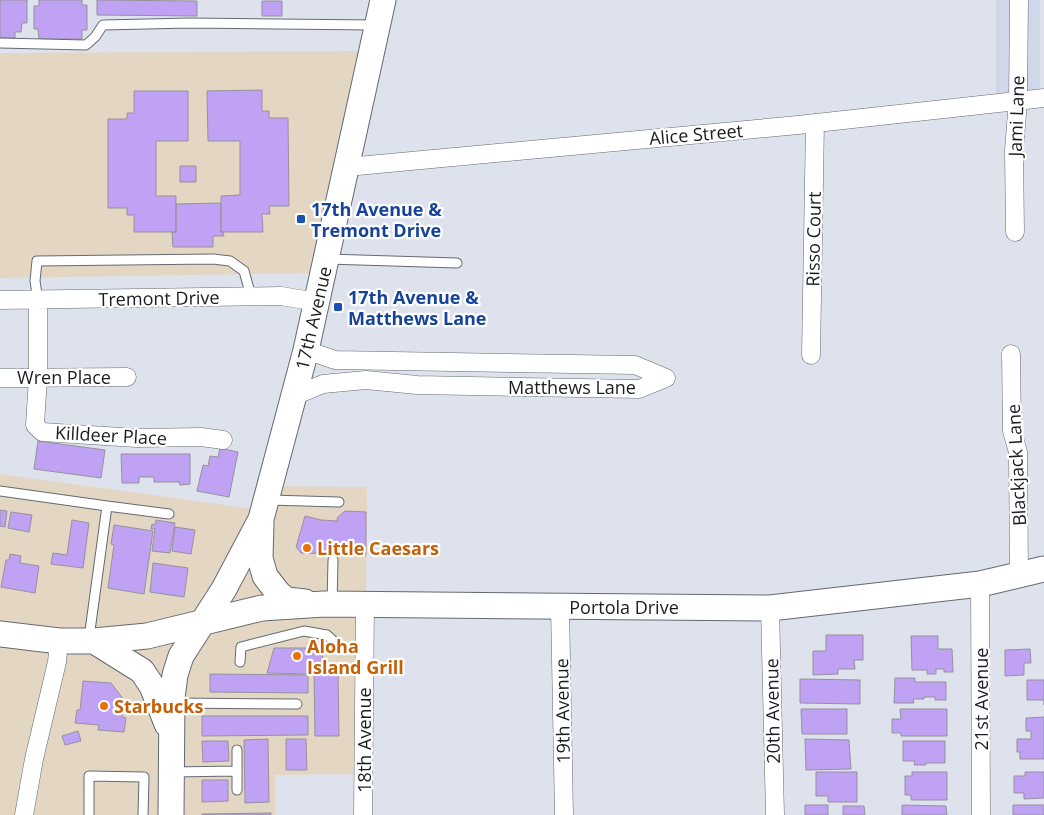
<svg xmlns="http://www.w3.org/2000/svg" width="1044" height="815" font-family="'Open Sans',sans-serif">
<rect width="100%" height="100%" fill="#dde2ed"/>
<!-- commercial -->
<path fill="#e3d7c3" d="M368,51L320,273L0,278V53Z
M0,474L269,511L274,486L367,487L365,774L275,775V815H0Z"/>
<!-- built -->
<path fill="#cfd7e8" d="M996,0H1040V101L996,103Z"/>
<!-- building -->
<path fill="#c0a2f4" stroke="#95919b" d="M0,0H27V23H22L21,32H15V38H0Z
M39,0H82V5H87V30H82V39H39L38,29H34V6H39Z
M97,0L197,1V16L97,15Z
M262,1H282V16H262Z
M262,90V111H269V118H288L289,206H269L270,214H262L263,232H221V196L240,195V141H208L207,91Z
M134,91H188V141H156V196H176V232H134V215H127V208H108V119H127V113H134Z
M180,166H196V182H180Z
M221,203V232H223L224,236H213V247H173L172,232H176V204Z
M38,441L105,450L101,478L34,469Z
M220,448L238,452L229,497L197,491L203,465L208,466L210,456L218,457Z
M121,454H190V484L180,485L179,482H154V477H139V483H122Z
M0,510L7,511L5,527L0,526Z
M345,511L366,512V555L301,553L296,547L305,516L321,520L338,521L337,518Z
M11,512L32,515L29,532L8,528Z
M72,520L89,523L83,568L51,564L53,553L67,555Z
M156,520L175,523L170,553L152,551L155,529H151L152,524L155,525Z
M114,525L153,531L144,594L108,588L114,545L111,544Z
M175,527L195,530L191,554L172,551Z
M10,554L21,556L20,563L39,566L35,593L1,587L6,560H9Z
M153,563L188,568L184,597L150,592Z
M826,635H863V660H854L855,669H838V674L813,675V651H826Z
M911,636H938V649H952L953,672H944V669H936V674H927V670H912Z
M311,643H322L323,664H312L308,674L267,673L274,648H311Z
M1030,649L1031,663H1024V675L1005,676V650Z
M314,673H338L339,736H315Z
M210,674L308,675V693L210,692Z
M895,678H915V682H946V700H935V697H924V699H913L914,703H894Z
M800,679L860,680V704L800,703Z
M1027,680H1044V705V700H1027Z
M83,681L111,683L124,700V703H127L126,712H123L122,717L126,718L124,732L98,730L99,725L75,723L77,710H80Z
M801,709H847V734H802Z
M900,709H947V736H901V733H892V719H901Z
M202,716H308V735L202,736Z
M1044,717V759H1020V752H1017V739H1031V731H1026V718Z
M78,731L81,741L65,745L62,736Z
M268,739L269,802L245,803L244,740Z
M286,739H306L307,770H286Z
M805,739L849,740L851,769L806,770Z
M202,741H228L229,761L203,762Z
M903,741H945V763H926V765H914L915,761H903Z
M816,772H857V802H828V796H816Z
M912,772H947V800H911V795H905V776H912Z
M1025,772H1044V798L1024,799V793H1014V776H1025Z
M202,780H228V801L202,802Z
M805,805H828V815H805Z
M902,805L946,806L947,815H902Z
M1013,805H1044V815H1013Z
M843,806H864L865,815H843Z
M271,813V815H202V814Z"/>
<g fill="none" stroke-linecap="round" stroke-linejoin="round">
<defs>
<path id="lane" d="M0,43L86,45L95,37L103,25L189,23L375,25
M327,259L457,263
M38,301L35,281L37,261L213,259L230,261L244,271L251,296
M0,491L107,506L89,638
M269,500L339,502
M107,506L169,514
M332,604L333,560
M240,662L241,647L304,631L327,635L341,648L364,649
M172,703L297,704
M237,771V790
M172,772L237,771V750
M89,815V776L144,777L143,815"/>
<path id="street" d="M347,167L798,125L1044,98
M1015,232L1014,150L1018,101L1019,0
M0,300L281,296L317,302
M38,301V377L35,425L42,432L137,438L201,437L223,440
M306,350L335,360L635,365L666,378
M1011,354L1012,431L1018,452L1019,575
M811,355L815,123
M0,378L127,377
M294,396L323,384L366,380L417,385L639,389L666,378
M980,584L981,815
M560,607L564,815
M770,608L775,815
M24,815L34,759L57,662L59,641
M363,815L365,604"/>
<path id="secondary" d="M261,524L260,558L265,576L278,593L286,600L305,602
M0,634L59,641H94L147,636L262,608L324,604L770,608L980,584L1044,569
M94,641L142,671L152,686L167,724
M171,815L172,698L175,675L181,656L224,589L261,519L306,350L383,0"/>
</defs>
<!-- lane casing -->
<use href="#lane" stroke="#646972" stroke-width="11"/>
<!-- street casing -->
<use href="#street" stroke="#646972" stroke-width="19"/>
<!-- secondary casing -->
<use href="#secondary" stroke="#646972" stroke-width="27"/>
<!-- lane -->
<use href="#lane" stroke="#fff" stroke-width="9"/>
<!-- street -->
<use href="#street" stroke="#fff" stroke-width="18"/>
<!-- secondary -->
<use href="#secondary" stroke="#fff" stroke-width="25"/>
</g>
<!-- markers -->
<g fill="#1a4fb4" stroke="#fff" stroke-width="2">
<rect x="296" y="214" width="10" height="10" rx="2.5"/>
<rect x="333" y="302" width="10" height="10" rx="2.5"/>
</g>
<g fill="#e8710a" stroke="#fff" stroke-width="2">
<circle cx="307" cy="548" r="5"/>
<circle cx="297" cy="656" r="5"/>
<circle cx="104" cy="706" r="5"/>
</g>
<g text-anchor="middle" dominant-baseline="central" stroke-width="4.5" stroke-linejoin="round" paint-order="stroke">
<!-- street labels -->
<g font-size="18" fill="#1a1c1f" stroke="#fff">
<text transform="translate(1016 116) rotate(-88)">Jami Lane</text>
<text transform="translate(696 134) rotate(-5)">Alice Street</text>
<text transform="translate(813 239) rotate(-89)">Risso Court</text>
<text transform="translate(159 298) rotate(-1)">Tremont Drive</text>
<text transform="translate(313 318) rotate(-77)">17th Avenue</text>
<text x="64" y="377">Wren Place</text>
<text x="572" y="387">Matthews Lane</text>
<text transform="translate(111 435) rotate(3)">Killdeer Place</text>
<text transform="translate(1016 465) rotate(-93)">Blackjack Lane</text>
<text x="624" y="607">Portola Drive</text>
<text transform="translate(981 699) rotate(-90)">21st Avenue</text>
<text transform="translate(562 711) rotate(-91)">19th Avenue</text>
<text transform="translate(772 711) rotate(-91)">20th Avenue</text>
<text transform="translate(364 740) rotate(-90)">18th Avenue</text>
</g>
<!-- transit labels -->
<g font-size="18" font-weight="bold" fill="#164399" stroke="#fff" text-anchor="start">
<text x="311" y="209">17th Avenue &amp;<tspan x="311" dy="21">Tremont Drive</tspan></text>
<text x="348" y="297">17th Avenue &amp;<tspan x="348" dy="21">Matthews Lane</tspan></text>
</g>
<!-- food labels -->
<g font-size="18" font-weight="bold" fill="#c56008" stroke="#fff" text-anchor="start">
<text x="317" y="548">Little Caesars</text>
<text x="307" y="646">Aloha<tspan x="307" dy="21">Island Grill</tspan></text>
<text x="114" y="706">Starbucks</text>
</g>
</g>
</svg>
